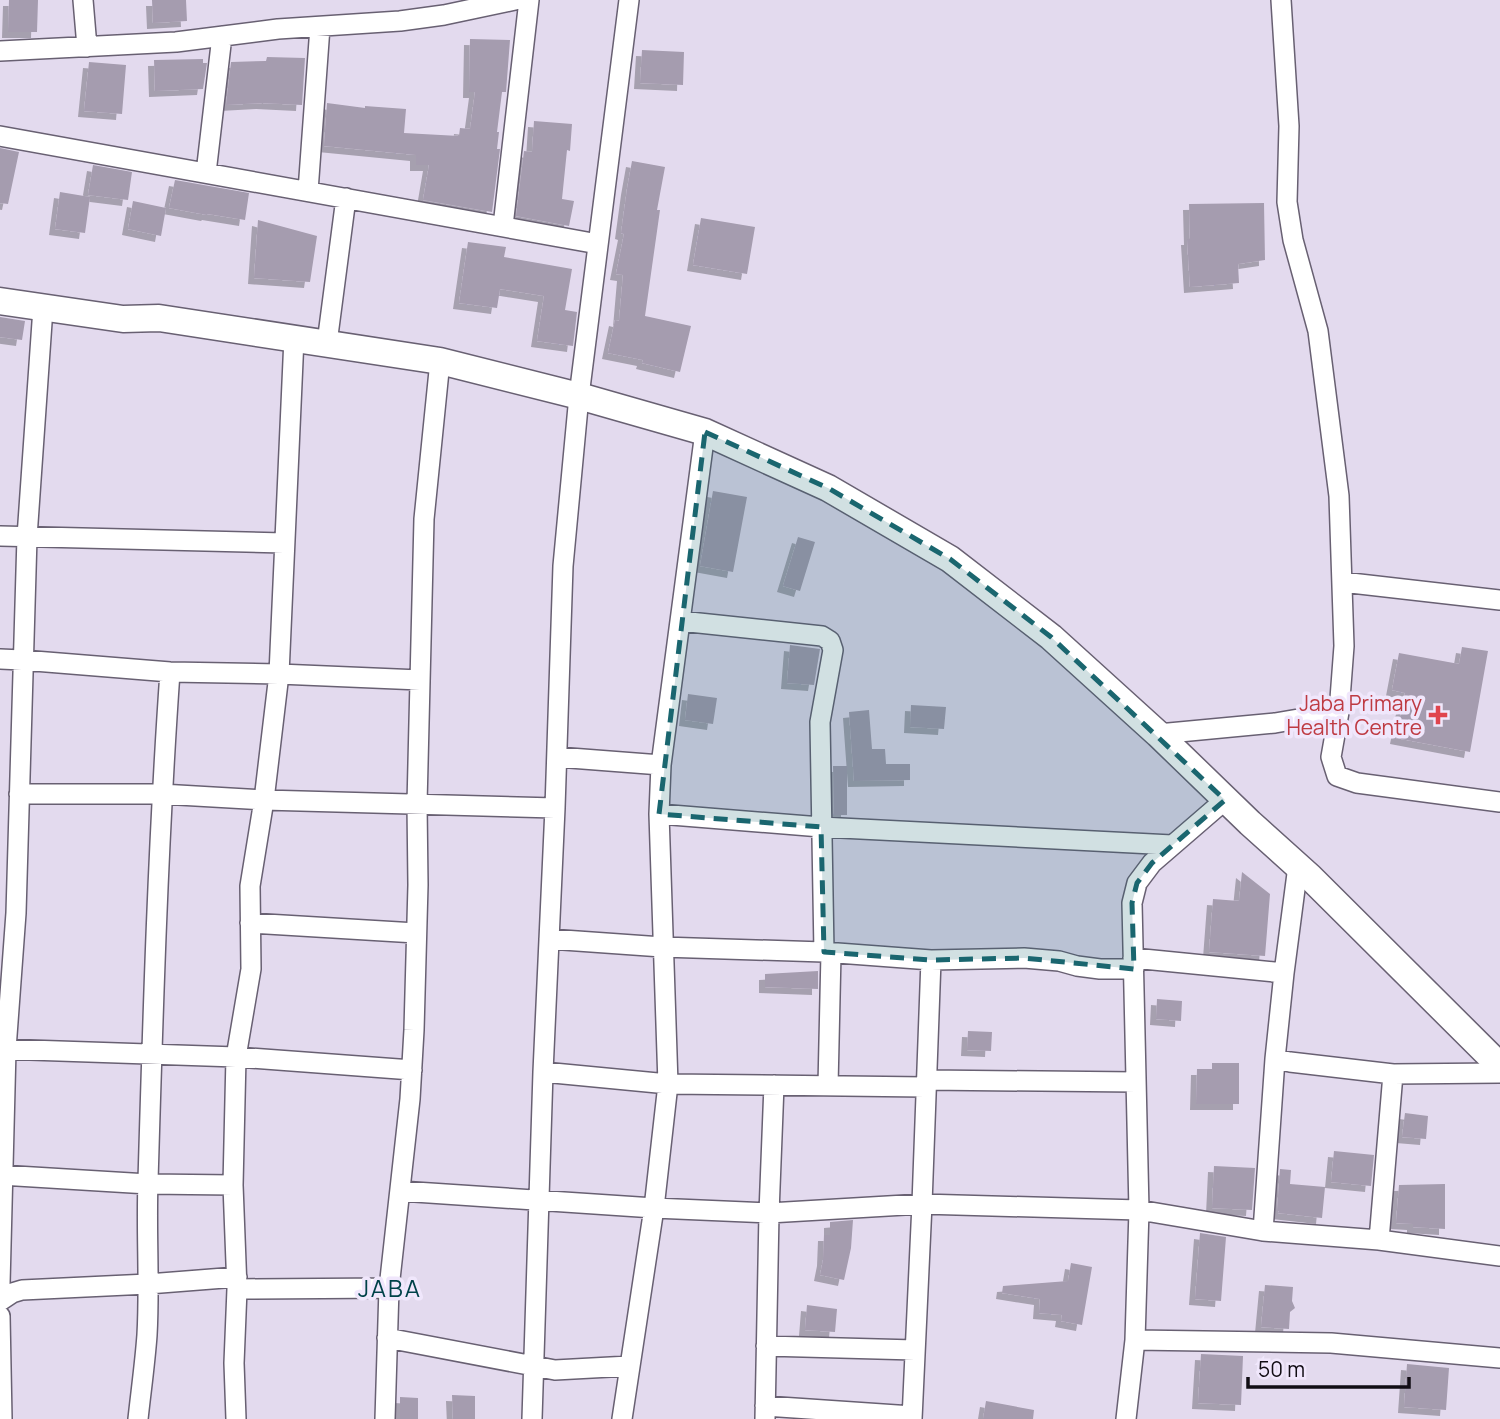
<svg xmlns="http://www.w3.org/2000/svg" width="1500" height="1419" font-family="Manrope,sans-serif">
<defs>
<filter id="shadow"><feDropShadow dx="-6" dy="6" stdDeviation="0" flood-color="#0004"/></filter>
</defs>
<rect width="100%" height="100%" fill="#e3daee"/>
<!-- building -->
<path fill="#a59caf" filter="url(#shadow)" d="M9,0H38L37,32H8Z
M152,0H186L187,21L153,23Z
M470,39L510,40L506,92H502L497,132H499L497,149H500L492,212L423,200L429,165H416V155L324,146L327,103L365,108V106L406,109L404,133L459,136L460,128L470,129L475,92H469Z
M642,50L684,52L683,85L640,83Z
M267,57L305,58L302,105L262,103L226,105L231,62L266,61Z
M203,59V63H207L203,89L155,91L154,60Z
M89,62L126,65L122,114L84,111Z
M534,121L572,124L570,151L567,150L562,199L574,201L569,226L516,216L524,151L532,152Z
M0,148L19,152L8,204L0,203Z
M632,161L665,167L657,210H660L645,316L691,326L680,372L642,363L643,360L608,353L615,320L619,321L623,275L616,274L624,234L621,233L627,189Z
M93,165L132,172L128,200L88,195Z
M175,180L249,193L245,220L208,214L207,215L169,208Z
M60,192L90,197L85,233L55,229Z
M133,201L166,208L161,236L128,229Z
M1264,203L1265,260L1238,264L1239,283L1190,287L1187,239H1190L1189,204Z
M701,218L755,227L747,274L693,265Z
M258,220L317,236L310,282L254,278Z
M468,242L506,247L504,257L572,269L565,310L577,312L573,346L537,341L544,296L500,289L497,308L459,303Z
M0,317L25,321L22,340L0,337Z
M713,491L747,497L733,572L700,566Z
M798,537L815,542L800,591L783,586Z
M790,645L820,649L814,685L787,683Z
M1462,647L1488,651L1470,752L1396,738L1405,693L1392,690L1399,653L1459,664Z
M688,694L717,698L713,724L685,720Z
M911,705L946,707L944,729L910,727Z
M869,710L872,749H885L886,764H910V780L854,781L849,712Z
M833,766H847V815H834Z
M1242,872L1270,894L1265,956L1209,952L1213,899L1239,901Z
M818,971V989L765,987V974Z
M1157,999L1182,1001L1181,1021L1156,1019Z
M968,1031L992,1032L991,1051L967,1050Z
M1212,1063H1239V1104H1196L1197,1069H1212Z
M1405,1113L1428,1116L1426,1139L1402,1137Z
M1334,1151L1374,1155L1371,1186L1331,1182Z
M1214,1166L1255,1168L1252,1210L1212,1208Z
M1280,1169L1291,1170L1290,1184L1325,1187L1322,1218L1278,1213L1279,1211H1277Z
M1445,1184V1229L1413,1227V1224L1396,1223L1399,1185Z
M853,1220L851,1248L844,1280L820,1275L823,1260L824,1235H830V1222Z
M1200,1233L1226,1237L1221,1301L1195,1299Z
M1071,1263L1092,1267L1082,1325L1061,1321L1062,1315L1039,1313L1040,1299L1002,1293L1003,1286L1068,1281Z
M1265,1285L1293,1287L1292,1301L1295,1308L1290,1312L1289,1329L1261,1327Z
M807,1305L837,1309L835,1332L805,1330Z
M1201,1354L1243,1356L1241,1405L1198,1403Z
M1407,1364L1449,1368L1446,1410L1404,1407Z
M452,1395L475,1396V1419H453Z
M400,1397L418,1398V1419H400Z
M986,1401L1034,1410L1033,1419H983Z"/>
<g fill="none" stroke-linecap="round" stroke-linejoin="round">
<defs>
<path id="minor" d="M83,0L87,47
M1281,0L1289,126L1287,202L1293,240L1318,331L1339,496L1344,646L1339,712L1331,757L1337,776L1357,783L1500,802
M0,51L176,42L278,29L400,21L444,15L515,0
M0,136L598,244
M206,173L222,36
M308,191L320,27
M503,226L529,0
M327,343L346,198
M0,536L284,543
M1342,582L1500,600
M680,621L822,636L830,641L833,650L820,722L824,952
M0,659L22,660L170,672L279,674L420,680
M1158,734L1275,723L1339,712
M557,757L661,765
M19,794H161L264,800L555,808
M659,814L821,827L1172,845
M250,923L416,933
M549,939L662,947L824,952L931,960L1024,958L1059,961L1077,966L1100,969H1134
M1133,958L1284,973
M0,1049L236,1057L412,1070
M1275,1059L1284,973L1298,866
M543,1072L668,1084L925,1087
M926,1080L1136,1082
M828,1086L831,953
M0,1175L148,1184L233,1185
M400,1191L654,1208L769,1213L922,1204L1139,1210L1263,1231L1379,1240L1500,1256
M1263,1231L1275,1059L1290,1062L1393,1074L1500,1073
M1379,1240L1393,1074
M0,1284L6,1049L16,913L27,537L43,308
M237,1289L389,1288
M0,1301L12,1293L22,1290L148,1284L237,1277
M0,1316L2,1419
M387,1338L555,1370L629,1366
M1135,1340L1331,1343L1500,1358
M766,1346L915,1350
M765,1406L912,1416
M138,1419C141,1391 145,1363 147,1335C150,1283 146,1232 148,1181C153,1011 158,842 170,672
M236,1419L234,1363L237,1289L233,1185L236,1057L251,969L250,886L264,800L279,674L294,338
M385,1419L389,1288L410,1099L414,1030L418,885L417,804L424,519L440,361
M532,1419L543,1072L555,808L563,566L579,396L629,0
M622,1419L654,1208L668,1084L659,814L661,765L705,432
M765,1419L769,1213L774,1085
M912,1419L922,1204L931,960
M1126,1419L1135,1340L1139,1210L1132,903L1137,883L1152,863L1225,800"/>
<path id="secondary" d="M0,301L123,319L159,318L440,361L579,396L705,432L828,488L950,559L1051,637L1158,734L1250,823L1310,877L1500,1066"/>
</defs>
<!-- minor casing -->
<use href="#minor" stroke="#686072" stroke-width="22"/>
<!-- secondary casing -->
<use href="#secondary" stroke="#686072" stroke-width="29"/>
<!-- minor -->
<use href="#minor" stroke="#fff" stroke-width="19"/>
<!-- secondary -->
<use href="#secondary" stroke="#fff" stroke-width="26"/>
</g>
<!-- marked area -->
<path fill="#1a666f" fill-opacity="0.2" stroke="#1a666f" stroke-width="5" stroke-dasharray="14 9" stroke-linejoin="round" d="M705,432L828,488L950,559L1051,637L1225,800L1152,863L1137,883L1132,903L1134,969L1024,958L931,960L824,952L821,827L659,814Z"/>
<!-- markers -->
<path fill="#e0444e" stroke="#f0e7fc" stroke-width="2.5" d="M1434.5 704.5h7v7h7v7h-7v7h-7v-7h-7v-7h7z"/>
<g text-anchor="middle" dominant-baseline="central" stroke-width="7" stroke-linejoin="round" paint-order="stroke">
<!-- health labels -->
<g font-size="21" fill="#be3a42" stroke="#f0e7fc" text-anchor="end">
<text x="1422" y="703">Jaba Primary<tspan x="1422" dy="24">Health Centre</tspan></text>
</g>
<!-- quarter labels -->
<g font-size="24" letter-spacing="2" fill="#004249" stroke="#f0e7fc">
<text x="390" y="1287">JABA</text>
</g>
</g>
<!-- scale -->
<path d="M1248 1377v10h161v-10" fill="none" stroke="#110d14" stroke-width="3.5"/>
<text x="1258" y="1377" font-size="21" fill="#110d14" stroke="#f0e7fc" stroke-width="5" paint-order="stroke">50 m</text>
</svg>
